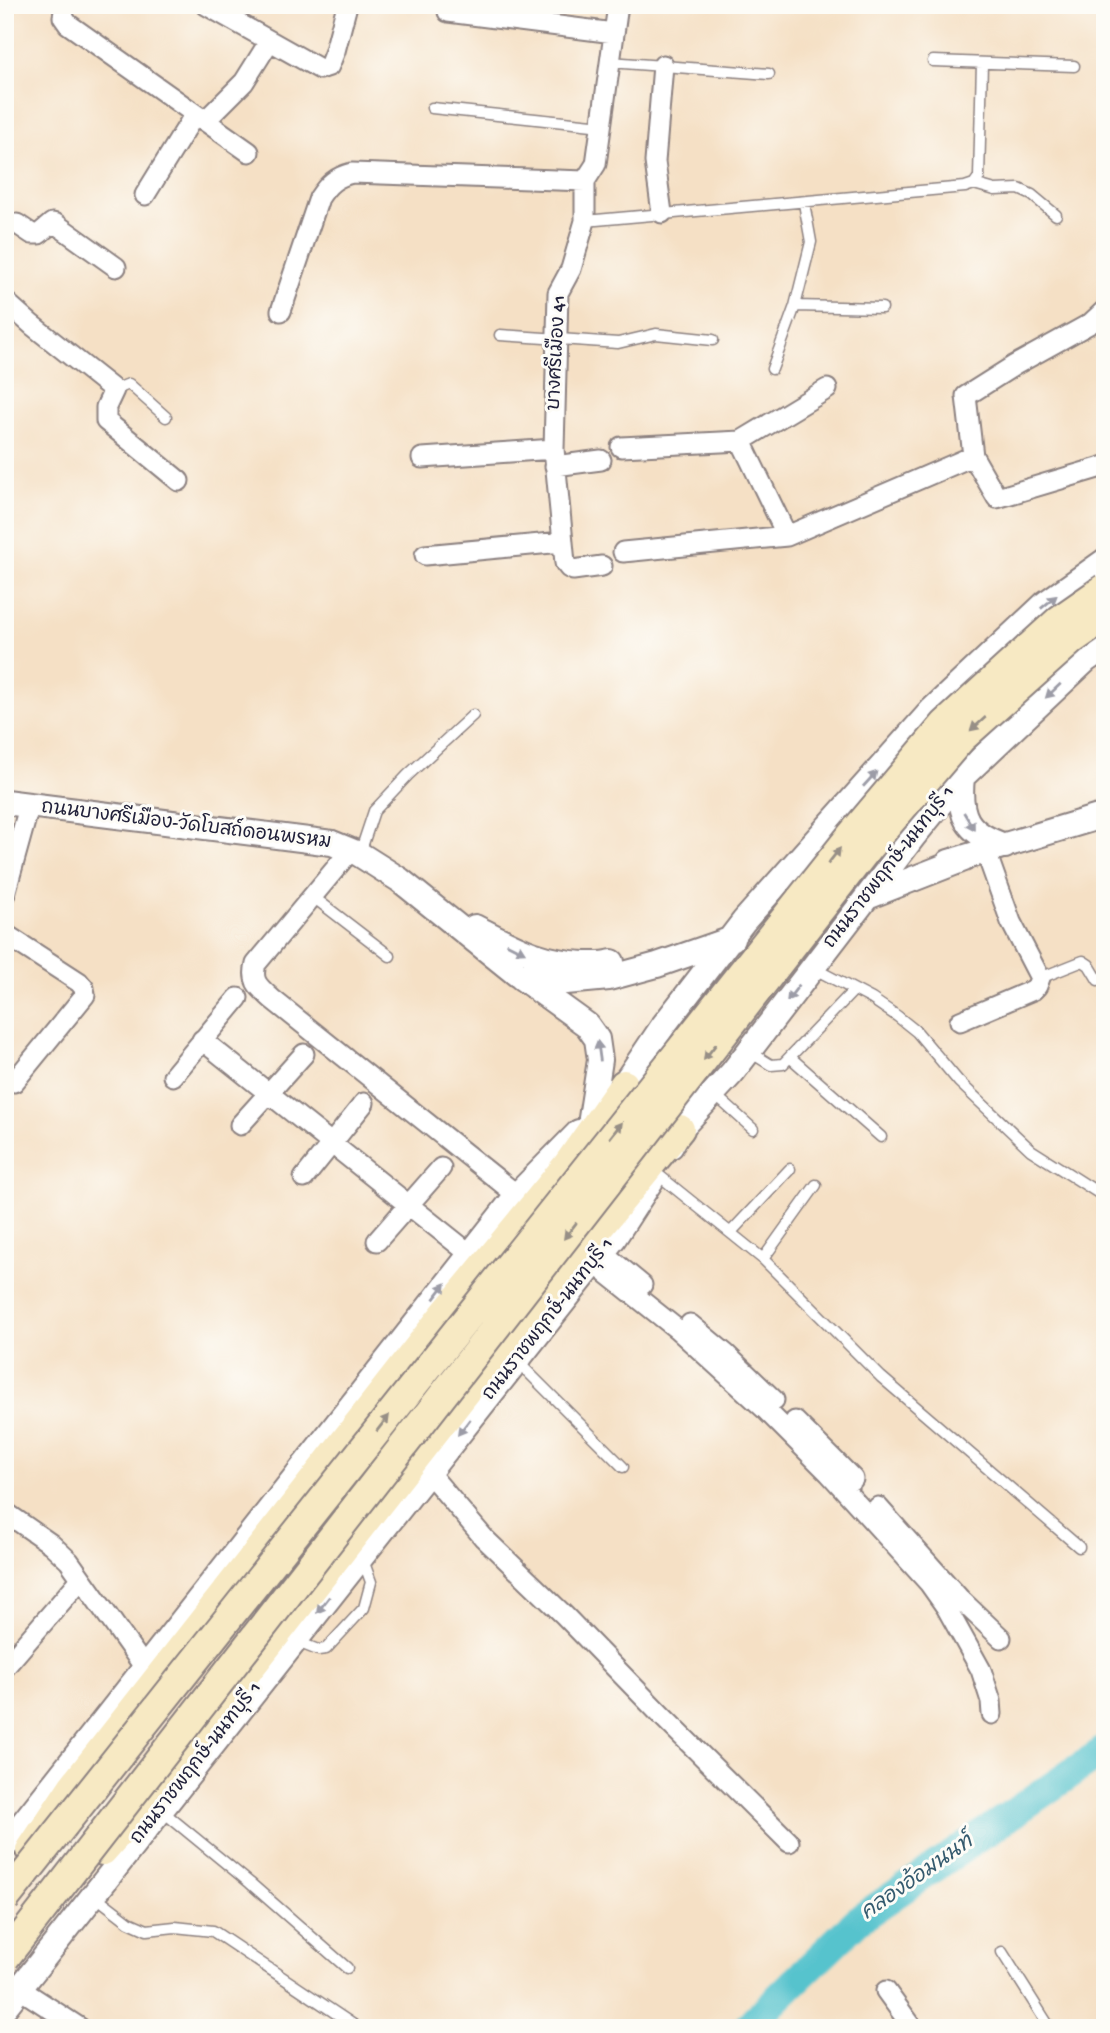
<svg xmlns="http://www.w3.org/2000/svg" width="1110" height="2033" font-family="'Gochi Hand','Playpen Sans Thai',sans-serif">
<rect width="100%" height="100%" fill="#fdfcf7"/>
<filter id="ink" filterUnits="userSpaceOnUse"><feTurbulence type="fractalNoise" baseFrequency=".0143" numOctaves="2"/><feDisplacementMap in="SourceGraphic" scale="14" xChannelSelector="R" yChannelSelector="G"/><feConvolveMatrix kernelMatrix="1 2 1 2 8 2 1 2 1" color-interpolation-filters="sRGB"/></filter>
<filter id="wash" filterUnits="userSpaceOnUse"><feTurbulence type="fractalNoise" baseFrequency=".00686" numOctaves="4" result="noise"/><feDisplacementMap in="SourceGraphic" scale="28" xChannelSelector="R" yChannelSelector="G"/><feGaussianBlur stdDeviation="1.57" result="paint"/><feColorMatrix in="noise" values="0 0 0 0 0 0 0 0 0 0 0 0 0 0 0 0 0 1.4 0 .05"/><feComposite in="paint" operator="in"/></filter>
<g filter="url(#wash)">
<rect width="100%" height="100%" fill="#f5e0c5"/>
<g fill="none" stroke-linecap="round" stroke-linejoin="round">
<!-- river -->
<path stroke="#56c3cd" stroke-width="30" d="M747,2028L858,1920L1105,1750"/>
</g>
</g>
<g filter="url(#ink)">
<g fill="none" stroke-linecap="round" stroke-linejoin="round">
<defs>
<path id="service" d="M933,61L1074,66
M610,62L769,74
M432,108L602,126
M974,184L995,190L1019,189L1032,195L1056,215
M585,221L965,187L974,184L979,177L982,63
M795,306L882,308
M500,335L618,343L656,334L713,340
M772,369L795,306L811,242L804,203
M114,390L129,384L166,417
M360,853L374,811L408,775L473,715
M312,896L390,956
M813,968L872,999L897,1016L917,1032L959,1082L1031,1150L1105,1197
M1040,978L1083,961L1089,965L1098,980
M750,1052L771,1065L783,1064L854,990
M791,1058L881,1137
M714,1094L753,1129
M656,1173L763,1259L881,1377L1079,1547
M731,1232L790,1169
M763,1259L816,1185
M517,1361L623,1467
M295,1641L318,1650L326,1649L364,1608L371,1582L363,1560
M161,1810L250,1883L347,1968
M94,1895L129,1922L147,1930L175,1927L213,1931L358,2028
M1002,1952L1050,2028"/>
<path id="minor" d="M65,5L63,17L68,24L249,152
M206,5L320,69L329,66L335,51L347,5
M448,12L614,33
M205,121L244,82L269,42
M145,195L195,114
M662,213L655,162L663,65
M5,224H17L32,234H39L52,223L56,224L116,267
M5,301L32,325L114,390L106,407V421L179,481
M1105,310L1091,323L1015,365L966,396L973,456L997,498L1105,466
M281,311L319,198C328,184 336,177 352,173L585,181
M741,441L787,536
M621,447L741,441L827,389
M422,458L554,449
M555,466L601,460
M623,552L787,536L973,456
M425,555L562,542
M602,566L573,570L569,568L565,563L554,449L558,293L571,269L585,221V181L596,164L618,5
M351,850L256,964C251,982 259,987 272,999L517,1195
M5,894L29,807
M5,934L79,982L84,988L85,995L14,1082
M960,1021L1033,990L1037,986L1040,978L1011,922L986,852
M202,1040L470,1254
M173,1076L238,998
M240,1125L304,1054
M304,1178L364,1103
M377,1241L441,1168
M602,1252L642,1285
M594,1263L677,1329L767,1411L829,1473L929,1583L946,1607L981,1670L991,1701L992,1714
M690,1324L726,1354L774,1400
M795,1421L853,1479
M428,1472L484,1538L564,1615L663,1717L789,1842
M878,1507L960,1599L1001,1638
M5,1512L51,1544L69,1561L145,1668
M5,1667L81,1579
M20,1989L80,2028
M886,1991L913,2028
M5,2025L8,2028"/>
<path id="tertiary" d="M962,777C958,816 966,833 1005,846
M5,802L332,843L359,854L400,880L518,975L566,982L609,978L657,965L732,939
M949,862L1105,815
M867,897L964,859
M475,927C515,947 538,962 585,964C594,964 603,965 612,962
M522,978L587,1025L597,1039L600,1060L591,1118
M611,1098L624,1084L663,1026L744,921L932,710L1046,603L1105,561
M671,1146L680,1129L732,1073L913,837L962,777L1086,660L1105,647
M5,1846L517,1195L579,1132
M5,2007L614,1238L651,1181"/>
<path id="secondary" d="M30,1850L72,1787L444,1314L566,1166L624,1084
M103,1851L140,1809L496,1354L680,1129"/>
</defs>
<!-- service casing -->
<use href="#service" stroke="#8c8180" stroke-width="13"/>
<!-- minor casing -->
<use href="#minor" stroke="#8c8180" stroke-width="23"/>
<!-- tertiary casing -->
<use href="#tertiary" stroke="#8c8180" stroke-width="28"/>
<!-- secondary casing -->
<use href="#secondary" stroke="#8c8180" stroke-width="32"/>
<!-- service -->
<use href="#service" stroke="#fff" stroke-width="10"/>
<!-- minor -->
<use href="#minor" stroke="#fff" stroke-width="19"/>
<!-- tertiary -->
<use href="#tertiary" stroke="#fff" stroke-width="24"/>
<!-- secondary -->
<use href="#secondary" stroke="#f7e9c3" stroke-width="28"/>
<defs>
<path id="secondary-bridge" d="M5,1899L852,834L945,724L1059,620L1105,588
M5,1958L869,847L962,738L1072,640L1105,617"/>
</defs>
<!-- secondary-bridge casing -->
<use href="#secondary-bridge" stroke="#8c8180" stroke-width="32" stroke-linecap="butt"/>
<!-- secondary-bridge -->
<use href="#secondary-bridge" stroke="#f7e9c3" stroke-width="28"/>
</g>
<!-- one-way arrows -->
<defs><path id="oneway-solid" d="M-6-.8H1V-3.2L6.5 0L1 3.2V.8H-6Z" transform="scale(1.75)"/></defs>
<g fill="#9c9ca7">
<use href="#oneway-solid" transform="translate(1049 602) rotate(-39)"/>
<use href="#oneway-solid" transform="translate(1053 691) rotate(137)"/>
<use href="#oneway-solid" transform="translate(870 779) rotate(-48)"/>
<use href="#oneway-solid" transform="translate(969 821) rotate(59)"/>
<use href="#oneway-solid" transform="translate(516 948) rotate(27)"/>
<use href="#oneway-solid" transform="translate(793 993) rotate(127)"/>
<use href="#oneway-solid" transform="translate(599 1051) rotate(-98)"/>
<use href="#oneway-solid" transform="translate(440 1291) rotate(-52)"/>
<use href="#oneway-solid" transform="translate(464 1427) rotate(128)"/>
<use href="#oneway-solid" transform="translate(323 1605) rotate(128)"/>
</g>
<g fill="#978f86">
<use href="#oneway-solid" transform="translate(978 724) rotate(138)"/>
<use href="#oneway-solid" transform="translate(834 856) rotate(-52)"/>
<use href="#oneway-solid" transform="translate(710 1052) rotate(128)"/>
<use href="#oneway-solid" transform="translate(616 1130) rotate(-52)"/>
<use href="#oneway-solid" transform="translate(570 1231) rotate(128)"/>
<use href="#oneway-solid" transform="translate(383 1423) rotate(-52)"/>
</g>
</g>
<g text-anchor="middle" dominant-baseline="central" stroke-width="6" stroke-linejoin="round" paint-order="stroke">
<!-- street labels -->
<g font-size="19" fill="#22223b" stroke="#fdfcf7">
<text transform="translate(558 353) rotate(-87)">บางศรีเมือง 41</text>
<text transform="translate(186 826) rotate(7)">ถนนบางศรีเมือง-วัดโบสถ์ดอนพรหม</text>
<text transform="translate(890 868) rotate(-52)">ถนนราชพฤกษ์-นนทบุรี 1</text>
<text transform="translate(549 1320) rotate(-52)">ถนนราชพฤกษ์-นนทบุรี 1</text>
<text transform="translate(197 1764) rotate(-52)">ถนนราชพฤกษ์-นนทบุรี 1</text>
</g>
<!-- water labels -->
<g font-size="21" font-style="italic" fill="#345a6e" stroke="#fdfcf7">
<text transform="translate(918 1879) rotate(-35)">คลองอ้อมนนท์</text>
</g>
</g>
<!-- margin -->
<rect width="1110" height="2033" fill="none" stroke="#fdfcf7" stroke-width="28"/>
</svg>
